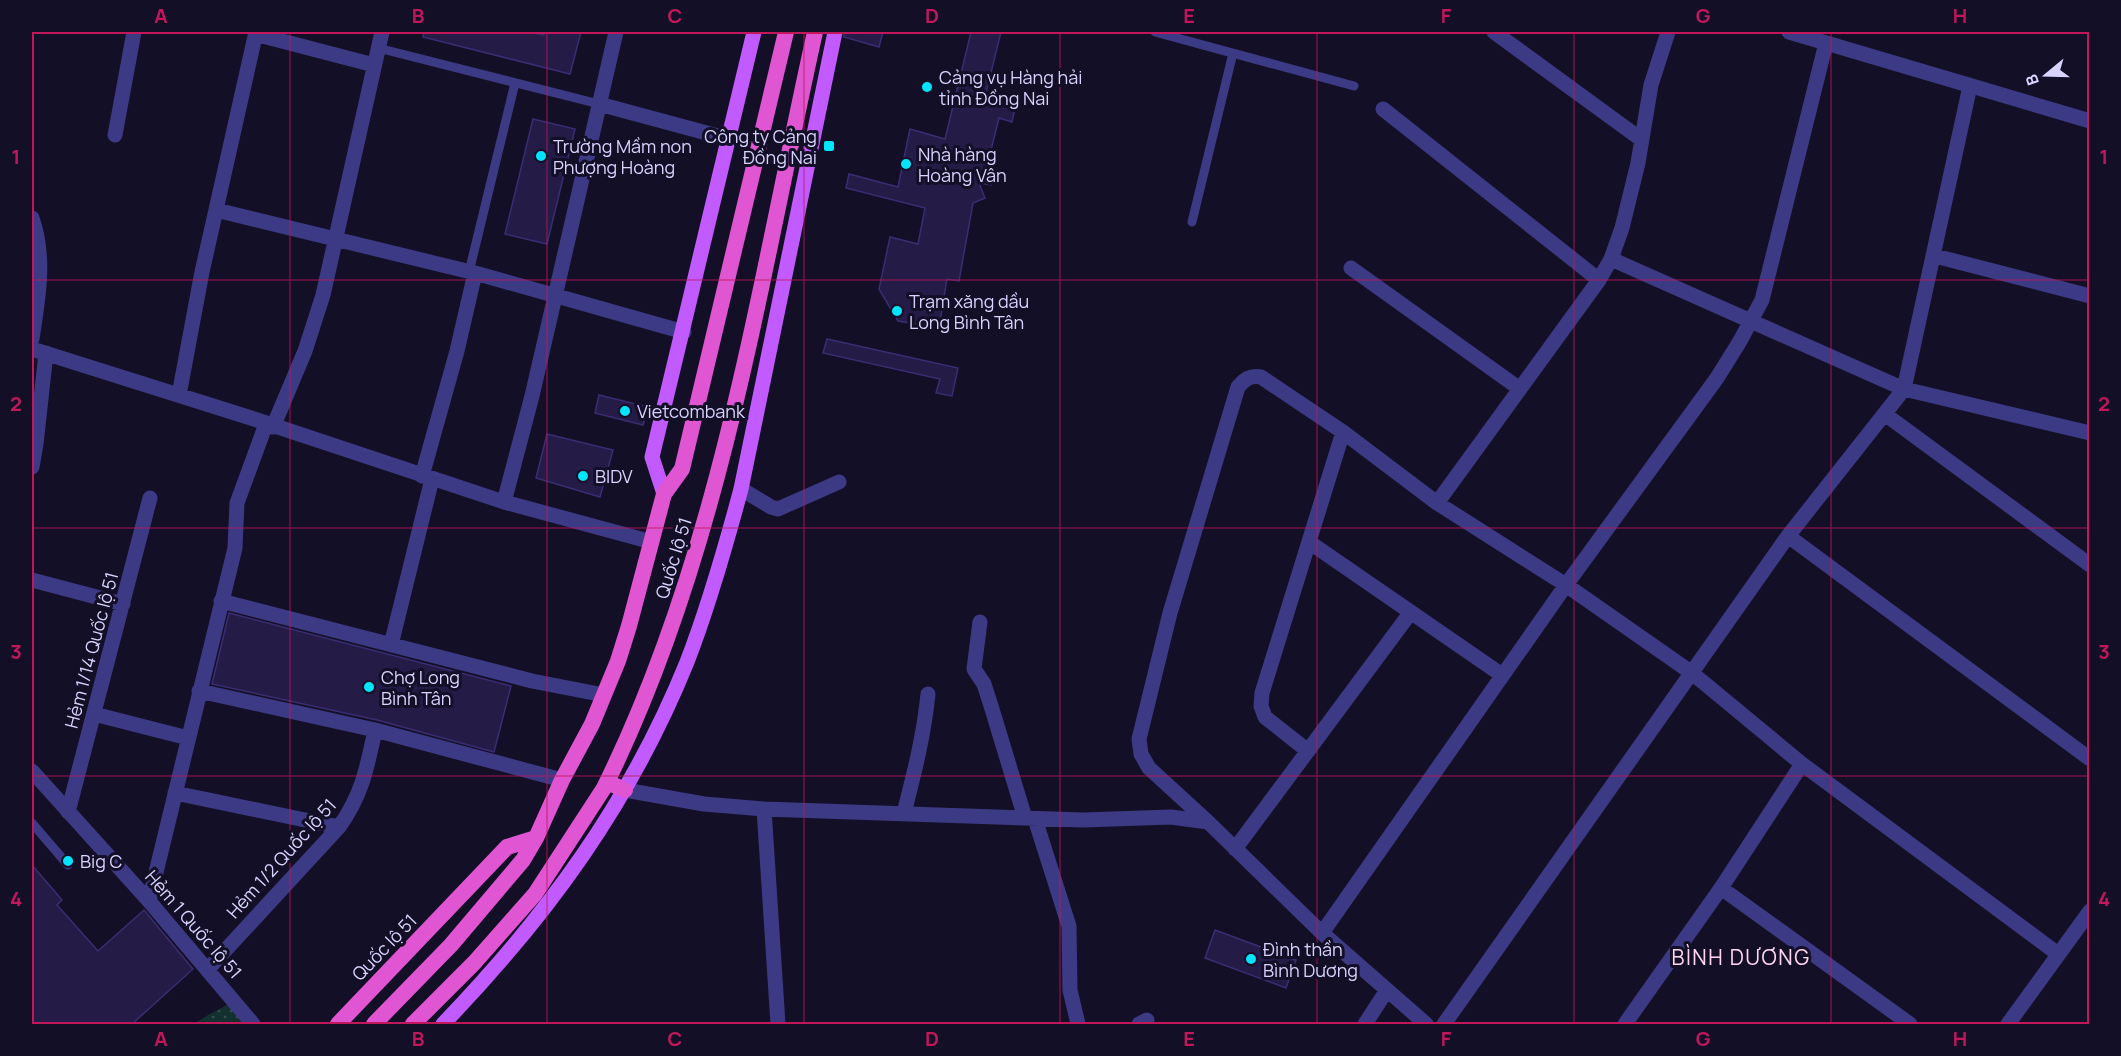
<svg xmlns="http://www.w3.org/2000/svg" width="2121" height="1056" font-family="Manrope,sans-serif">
<defs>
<pattern id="grass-dots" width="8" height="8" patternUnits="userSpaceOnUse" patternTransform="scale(1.5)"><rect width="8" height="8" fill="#12302f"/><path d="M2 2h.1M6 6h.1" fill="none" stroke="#344d4e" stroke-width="1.8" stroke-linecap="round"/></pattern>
</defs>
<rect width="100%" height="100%" fill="#130f26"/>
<!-- grass -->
<path fill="url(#grass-dots)" d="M229,1004L245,1024H194L208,1015Z"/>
<!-- building -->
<path fill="#241b47" stroke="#3b2d73" stroke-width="1.5" d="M424,32H529L544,35L545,32H581L570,74L423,37Z
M844,32H883L879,47L844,37Z
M971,32H1001L985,97L1016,104L1012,122L999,118L989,158L994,170L991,185L979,183L985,198L973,203L959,281L947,279L939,328L898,321L879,289L890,237L918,244L925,208L846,188L849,174L898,187L910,129L945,139Z
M533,119L575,129L547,244L505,234Z
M827,339L958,368L952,396L936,393L940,379L823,353Z
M599,395L648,407L643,425L595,413Z
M547,434L613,450L600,497L536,478Z
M229,613L511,686L494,752L377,720L212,684Z
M32,865L62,900L57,905L98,951L144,910L193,969L132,1024H32Z
M1215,930L1296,960L1286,988L1205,958Z"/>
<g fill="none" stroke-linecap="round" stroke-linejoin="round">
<!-- service -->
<path stroke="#3d3a85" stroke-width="9" d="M1155,32L1354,86
M378,48L599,104
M1192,222L1233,53
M469,272L515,83
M32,823L68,865"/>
<!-- minor -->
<path stroke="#3d3a85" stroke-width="15" d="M1494,32L1642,140
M255,34L374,65
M599,104L729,139
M1383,109L1599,280
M115,135L134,32
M216,210L475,273L684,332
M32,218C46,258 38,299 32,339
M1935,256L2090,296
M1611,259L1904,389L2090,433
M1351,268L1520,389
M32,349L251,418L504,502L652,542
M179,395L202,272L256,32
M1886,415L2090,565
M273,427L305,351L323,295L382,32
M32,467L36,444L46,353
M422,476L457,351L475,273
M741,489L771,507L778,509L839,482
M504,502L532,396L616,32
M1437,503L1599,280L1611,259L1622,228L1638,163L1651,85L1668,32
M1788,536L2090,759
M1309,542L1502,675
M32,580L123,604
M221,601L532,681L604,695
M980,622L974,669L984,684L992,709L1025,818
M391,645L432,479
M199,691L375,730L562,780
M94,714L188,738
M1308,751L1265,717L1261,706L1262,693L1343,432
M32,771L149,901L253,1024
M625,790L704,804L764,809L1083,820L1171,817L1208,822
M175,793L339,827
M764,809L778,1024
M68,812L150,498
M904,813C914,774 924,735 928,694
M1035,819L1069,926L1070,990L1078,1024
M1235,849L1411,612
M1721,888L1910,1024
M149,901L235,548L237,503L266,424
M1322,933L1566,585L1717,378L1740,341L1762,300L1826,43
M208,969L339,827C362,795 367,768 375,730
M1139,1024L1147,1020
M1365,1024L1387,990
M1426,1024L1322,933L1208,822L1149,768L1141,754L1139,739L1170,613L1238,387C1245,379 1250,375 1261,377L1343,432L1437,503L1566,585L1692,673L1802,764L2058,954
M1444,1024L1788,536L1904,389L1970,86
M1625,1024L1721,888L1802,764
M2008,1024L2090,911"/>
<!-- tertiary -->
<path stroke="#3d3a85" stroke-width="15" d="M1789,32L2090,121"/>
<!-- primary -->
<path stroke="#c25bff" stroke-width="15" d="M664,494L652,457L754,32
M443,1024C547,916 630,803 687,662C708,608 726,545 741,489L835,32"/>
<!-- trunk -->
<path stroke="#e055d1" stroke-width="16" d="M607,782L625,790
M338,1024L507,847L536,838
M374,1024L451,945L523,860L536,838L562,780L592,724L618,661L629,626L664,494L682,469L786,32
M413,1024L474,963L535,894L604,788C721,552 758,287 815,32"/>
</g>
<!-- grid -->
<path fill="none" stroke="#c2185b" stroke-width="1.5" stroke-opacity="0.55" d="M290,32V1024M547,32V1024M804,32V1024M1060,32V1024M1317,32V1024M1574,32V1024M1831,32V1024M32,280H2090M32,528H2090M32,776H2090"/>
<!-- markers -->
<g fill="#00e5ff" stroke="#130f26" stroke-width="2">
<circle cx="927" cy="87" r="6"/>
<rect x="823" y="140" width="12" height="12" rx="3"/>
<circle cx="541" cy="156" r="6"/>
<circle cx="906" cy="164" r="6"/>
<circle cx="897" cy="311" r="6"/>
<circle cx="625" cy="411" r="6"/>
<circle cx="583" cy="476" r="6"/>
<circle cx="369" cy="687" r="6"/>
<circle cx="68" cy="861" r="6"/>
<circle cx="1251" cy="959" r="6"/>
</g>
<g text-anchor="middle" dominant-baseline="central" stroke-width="6" stroke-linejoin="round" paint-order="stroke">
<!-- poi labels -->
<g font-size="18" fill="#d9d4ff" stroke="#130f26" text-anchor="start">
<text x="939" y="77">Cảng vụ Hàng hải<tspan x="939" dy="21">tỉnh Đồng Nai</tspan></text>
<text x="817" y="136" text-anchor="end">Công ty Cảng<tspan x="817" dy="21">Đồng Nai</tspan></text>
<text x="553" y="146">Trường Mầm non<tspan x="553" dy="21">Phượng Hoàng</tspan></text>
<text x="918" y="154">Nhà hàng<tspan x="918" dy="21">Hoàng Vân</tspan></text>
<text x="909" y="301">Trạm xăng dầu<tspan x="909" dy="21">Long Bình Tân</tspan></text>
<text x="637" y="411">Vietcombank</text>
<text x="595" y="476">BIDV</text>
<text x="381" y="677">Chợ Long<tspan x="381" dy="21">Bình Tân</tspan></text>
<text x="80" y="861">Big C</text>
<text x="1263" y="949">Đình thần<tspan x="1263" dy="21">Bình Dương</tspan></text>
</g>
<!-- street labels -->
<g font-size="18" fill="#d9d4ff" stroke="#130f26">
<text transform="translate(673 558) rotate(-73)">Quốc lộ 51</text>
<text transform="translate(91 650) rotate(-75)">Hẻm 1/14 Quốc lộ 51</text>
<text transform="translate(281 858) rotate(-48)">Hẻm 1/2 Quốc lộ 51</text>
<text transform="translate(194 924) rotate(49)">Hẻm 1 Quốc lộ 51</text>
<text transform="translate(384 947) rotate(-46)">Quốc lộ 51</text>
</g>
<!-- quarter labels -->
<g font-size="21" letter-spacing="1.5" fill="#ffd6f0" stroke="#130f26">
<text x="1741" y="957">BÌNH DƯƠNG</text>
</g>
</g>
<!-- border -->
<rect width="2121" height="1056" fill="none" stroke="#130f26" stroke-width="66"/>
<!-- north arrow -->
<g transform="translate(2046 75) rotate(251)" stroke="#130f26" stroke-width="4.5" paint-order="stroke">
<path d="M0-4.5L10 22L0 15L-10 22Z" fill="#d9d4ff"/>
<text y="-9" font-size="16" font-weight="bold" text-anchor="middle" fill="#d9d4ff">B</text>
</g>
<rect x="33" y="33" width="2055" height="990" fill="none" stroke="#c2185b" stroke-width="2"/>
<g font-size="20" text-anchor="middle" font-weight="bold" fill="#c2185b">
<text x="161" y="23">A</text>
<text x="418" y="23">B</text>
<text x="675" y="23">C</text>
<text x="932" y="23">D</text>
<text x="1189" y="23">E</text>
<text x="1446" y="23">F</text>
<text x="1703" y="23">G</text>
<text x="1960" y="23">H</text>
<text x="16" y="164">1</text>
<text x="2104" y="164">1</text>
<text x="16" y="411">2</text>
<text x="2104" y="411">2</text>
<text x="16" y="659">3</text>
<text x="2104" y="659">3</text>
<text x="16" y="906">4</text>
<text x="2104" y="906">4</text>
<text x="161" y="1046">A</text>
<text x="418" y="1046">B</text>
<text x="675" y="1046">C</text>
<text x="932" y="1046">D</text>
<text x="1189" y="1046">E</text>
<text x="1446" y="1046">F</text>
<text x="1703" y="1046">G</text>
<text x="1960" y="1046">H</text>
</g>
</svg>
